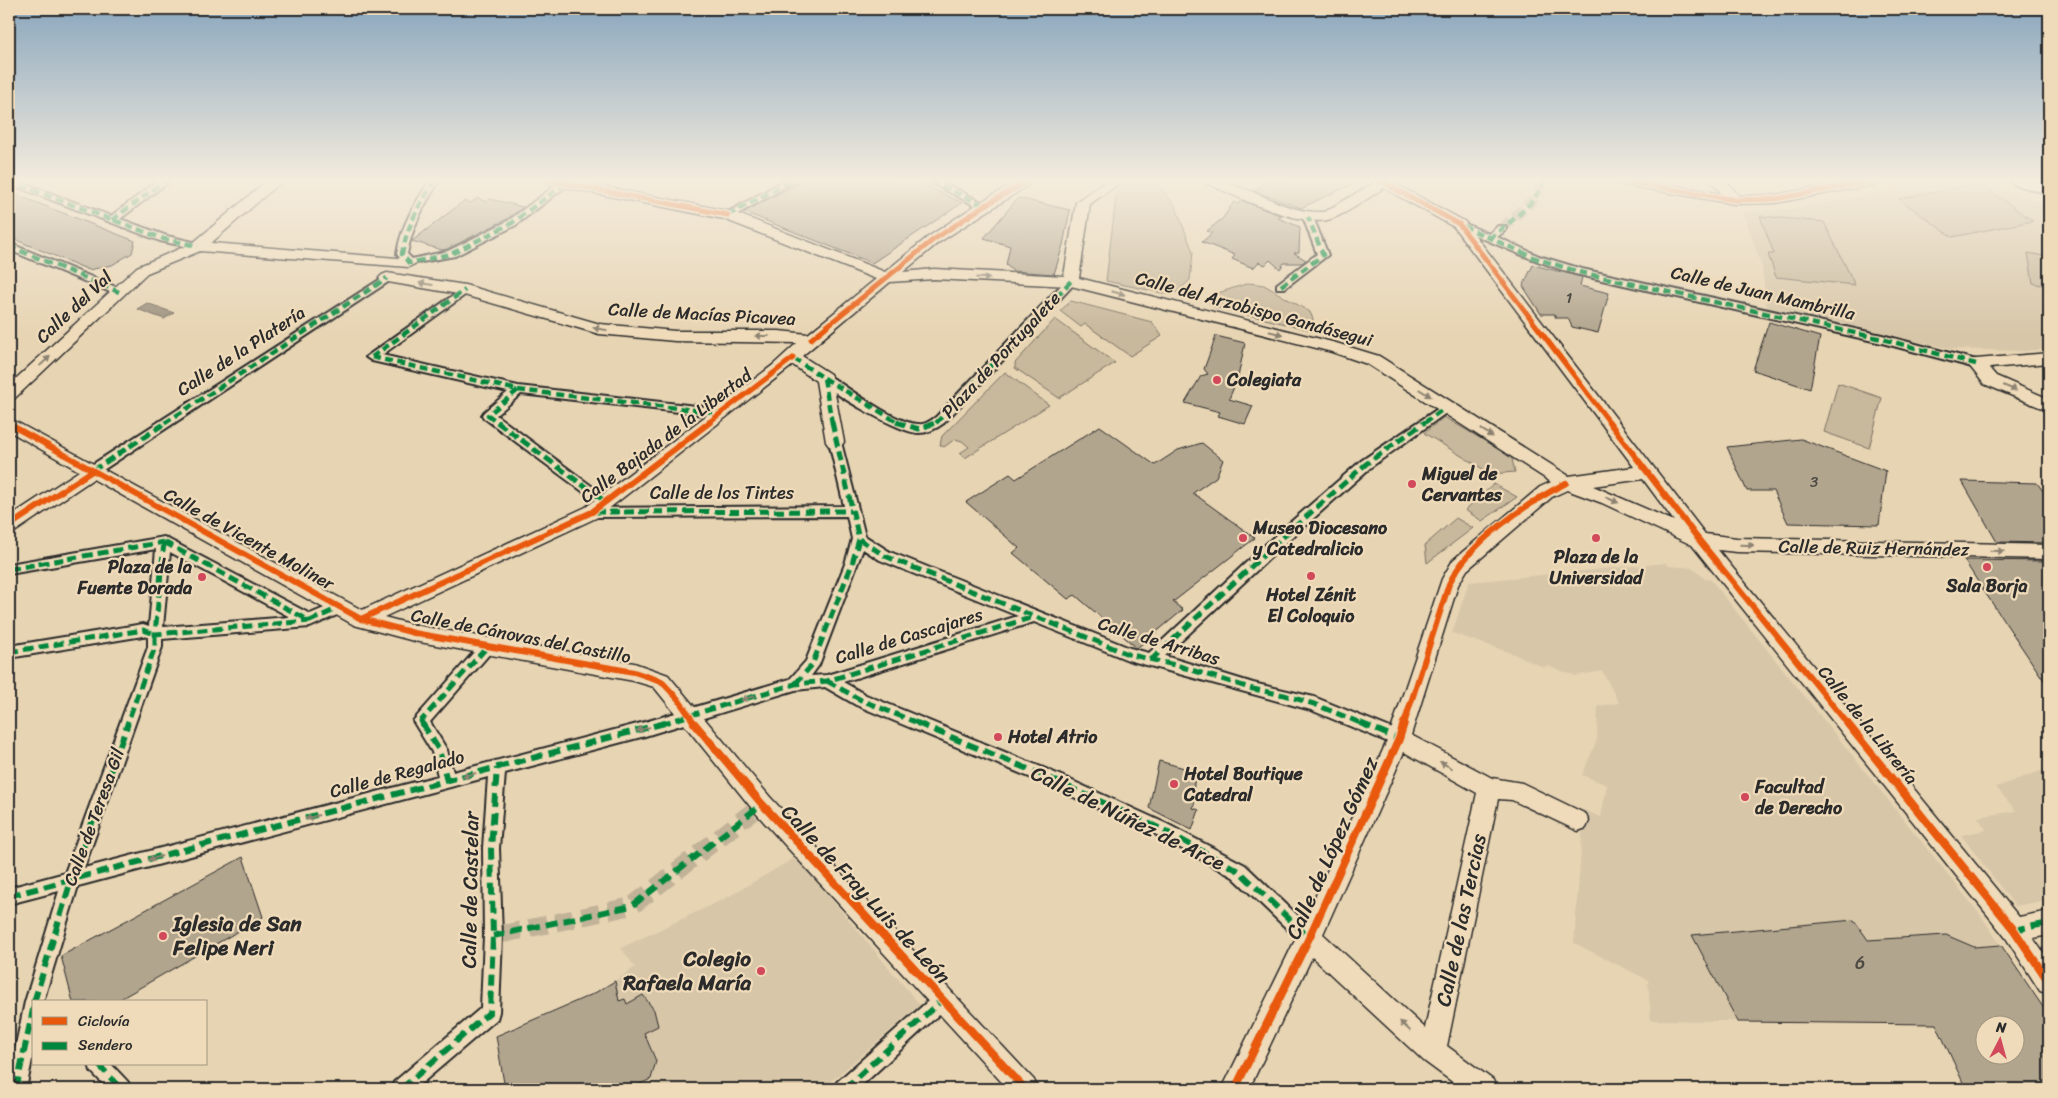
<svg xmlns="http://www.w3.org/2000/svg" width="2058" height="1098" font-family="Sriracha,sans-serif">
<rect width="100%" height="100%" fill="#e7d4b3"/>
<filter id="ink" filterUnits="userSpaceOnUse"><feTurbulence type="fractalNoise" baseFrequency=".02" numOctaves="2"/><feDisplacementMap in="SourceGraphic" scale="10" xChannelSelector="R" yChannelSelector="G"/><feConvolveMatrix kernelMatrix="1 2 1 2 8 2 1 2 1" color-interpolation-filters="sRGB"/></filter>
<g filter="url(#ink)">
<!-- built -->
<path fill="#d7c6a8" d="M1953,180H1969L2049,205V349L2024,351L1951,349L1767,309L1762,267L1743,212L1791,209Z
M1666,563L1669,566L1693,568L1705,579L1711,580L1979,913L2049,1016V1026L1651,1020L1648,980L1574,943L1584,810L1601,817L1607,785L1582,775L1597,740L1598,706L1619,703L1602,671L1576,676L1546,665L1545,668L1514,654L1452,633L1469,582Z
M2049,768V900L2015,906L1961,835L1986,830L1978,817L2016,811L1996,787Z
M796,857L920,1005L822,1089H657L651,1079L656,1061L652,1052H631L634,1037L658,1026L654,1010L643,996L627,1004L625,999L619,1001L615,981L635,967L621,948L726,898Z"/>
<!-- green -->
<path fill="#c8b89c" stroke="#7a7264" d="M1136,180H1154L1175,205L1193,252L1190,280L1177,292L1167,294L1106,281L1116,197L1121,189Z
M1979,183L2033,221L1952,237L1899,199Z
M1760,216L1824,222L1855,285L1776,277L1768,254H1774Z
M2028,253L2049,257V287L2033,283Z
M1249,283L1264,285L1310,312L1313,319L1311,330L1214,307L1209,303L1212,295Z
M1071,301L1152,322L1162,336L1130,356L1085,324L1081,327L1060,311Z
M1055,319L1115,363L1059,398L1015,368V363Z
M1005,372L1049,405L965,458L960,453L969,447L962,441L955,439L944,447L940,445L942,436Z
M1838,383L1882,398L1869,448L1824,432Z
M1444,417L1509,455L1512,459L1515,472L1491,474L1424,433Z
M1494,484L1517,497L1482,521L1465,510Z
M1456,518L1473,528L1427,563L1425,545Z"/>
<!-- water -->
<path fill="#9c917d" stroke="#6f685c" d="M147,303L174,313L164,319L137,309Z"/>
<!-- building -->
<path fill="#b2a58e" stroke="#2b2b2b" fill-rule="evenodd" d="M805,180H915L962,203L872,263L744,212Z
M1267,180H1361L1301,208L1254,191Z
M9,192L135,241L132,253L112,265L89,270L9,237Z
M478,198L486,202L490,199L523,207L507,219L447,249L442,250L412,241L464,201L470,203Z
M1018,198L1070,210L1063,245L1054,274L1013,271L1006,265L1010,246L984,238Z
M1242,201L1282,216L1278,218L1300,227L1299,252L1294,253L1306,260L1302,263H1284L1280,269L1270,260L1265,265L1259,262L1253,268L1232,259L1235,255L1202,242L1212,233L1207,231L1223,218L1234,202L1238,204Z
M1533,265L1582,277L1580,286L1609,293L1598,333L1572,327L1568,318H1556L1554,314H1541L1523,286Z
M1769,322L1820,337L1810,389L1753,370Z
M1216,336L1245,343L1238,377L1229,399L1253,406L1245,424L1218,416L1220,412L1185,403L1201,376L1208,374L1204,369Z
M1100,426L1155,465L1178,450L1202,443L1223,460L1216,477L1193,493L1255,538L1173,602L1183,610L1137,648L1075,595L1068,599L1013,553L1019,548L966,502L1010,474L1016,479Z
M1801,439L1886,471L1879,525L1788,523L1773,491H1747L1727,447Z
M1962,481L2037,483L2049,499V543L1997,542Z
M1964,560L2049,561V688L1980,585Z
M1159,761L1195,771L1193,796L1196,797L1193,808L1199,810L1192,830L1149,808Z
M243,857L263,917L115,1002H73L61,956Z
M1854,920L1868,940L1946,935L1974,947L2001,945L2049,1016V1089H1966L1936,1024L1738,1022L1692,935ZM1986,1026H2016V1056H1986Z
M615,981L619,1001L625,999L627,1004L643,995L654,1010L658,1026L644,1033L656,1061L651,1079L629,1089H505L496,1036L593,994Z"/>
<g fill="none" stroke-linecap="round" stroke-linejoin="round">
<!-- pedestrian-tunnel-far1 -->
<path stroke="#c1b298" stroke-width="11" stroke-dasharray="11 5.5" stroke-linecap="butt" d="M1502,228L1533,200L1544,180"/>
<!-- pedestrian-tunnel -->
<path stroke="#c1b298" stroke-width="18" stroke-dasharray="18 9" stroke-linecap="butt" d="M503,934L632,906L752,812"/>
<defs>
<path id="pedestrian" d="M9,180H16L111,216L159,180H171L120,219L167,236L202,244L203,246L198,249L160,241L9,184Z
M430,180H440C425,203 412,226 407,254L412,259L448,251L508,221L560,182L564,181L569,184L516,225L455,256L405,265L397,254C401,226 415,203 430,180Z
M785,180H798L732,217L728,218L723,215Z
M926,180H939L989,206L988,208H980Z
M1308,214L1313,217L1328,255L1285,288H1277V284L1317,254L1303,217Z
M1459,221L1489,234L1498,226H1506V230L1497,237L1539,256L1582,269L1882,335L1980,361L1982,364L1976,368L1882,343L1575,274C1533,261 1495,244 1455,226L1454,224Z
M9,243L123,290L125,292L119,295L115,294L9,250Z
M387,275L393,278L391,280L97,474H87L86,471L87,468Z
M1071,278L1075,279V283L944,423C937,428 928,433 919,433C902,434 828,392 818,378L824,374L828,375C848,388 895,423 918,424C925,425 930,421 936,417L1067,279Z
M465,287L471,290L469,292L382,355L518,386L723,409L729,413L723,417L521,394L496,415L613,502L611,505H601L484,418L482,415L484,412L508,392L372,361L366,357Z
M1442,406L1448,410L1446,413L1371,467L1287,542L1165,656L1253,683L1314,697L1405,734L1407,739L1405,744L1399,746L1393,744L1311,710L1128,660L1034,622L843,682L866,695L1046,769L1167,824L1245,865L1315,932L1318,938L1315,944L1309,947L1303,944L1233,877L1155,834L1034,779L856,705L825,687L795,690L645,736L505,773L499,848L502,936L499,1012L497,1019L415,1089H391L394,1082L481,1008L484,936L483,848L488,777L78,886L43,1002H34V1050L26,1089H9V1078L25,1002L59,891L9,904V888L65,873L148,647V637L143,636L9,658V646L143,624L149,626L156,549L9,574V564L164,537L310,614L341,601L346,603L348,607L346,611L310,627L162,639V647L84,868L438,776L432,752L413,721L482,643L487,641L492,643L494,647L492,651L430,722L447,750L453,772L645,722L790,679L806,661L845,564L852,539L847,516L592,517L585,512L587,508L844,506L829,442L835,438L841,442L865,536L890,552L1130,648L1149,653L1277,534L1361,461ZM863,549L880,560L1018,616L827,675L811,676L819,665ZM170,552L290,617L163,627Z
M942,991L948,994L951,1000L948,1006L858,1089H835L837,1082L936,994Z
M89,1064H111L128,1082L130,1089H108L91,1071Z"/>
<path id="minor" d="M268,180H283L211,243L409,259L416,263L409,267L200,251L147,273L15,398L9,400V385L137,267L193,243Z
M541,180H570L733,212L885,272L928,237L979,203L1019,180H1036L938,243L903,272L934,269L1064,276L1076,202L1108,180H1124L1090,204L1079,278L1336,343L1379,356L1569,476L1634,467L1454,227L1384,188C1367,198 1349,213 1331,219C1302,229 1234,195 1206,183L1204,180C1246,180 1281,214 1324,212L1374,183L1372,180H1396L1394,183L1464,221L1705,534L1737,538L2049,545V559L1737,552L1718,550L2019,917L2049,911V935L2033,938L2049,961V994L2040,991L2006,938L1692,545L1602,503L1567,490L1552,497L1467,570L1458,585L1411,735L1492,778L1522,783L1586,814L1589,821L1586,828L1578,831L1512,800L1498,799L1447,1046L1493,1080L1497,1089H1462L1424,1061L1312,957L1249,1089H1222L1300,930L1388,739L1442,579L1453,560L1540,487L1551,482L1367,364L1332,352L1071,286L934,279L890,282L802,356L830,374L832,378L844,442L841,446L835,448L829,446L826,442L816,381L793,365L598,517L384,617L414,625L634,663L668,675L770,797L1034,1080L1038,1089H1008L754,811L654,687L634,681L414,641L354,625L93,479L16,531L9,533V517L79,471L9,431V418L362,610L586,507L773,365L797,343L675,341L599,334L464,295L382,281L379,278L382,275L387,273L465,285L600,324L675,331H779L808,334L876,279L724,219L548,184ZM1643,479L1674,521L1593,486ZM1404,752L1477,793L1425,1028L1323,934Z
M1612,180H1643L1722,194L1710,180H1725L1739,196L1775,195L1854,180H1883L1876,184L1775,203L1735,204L1619,184Z
M2049,353V363L1989,368L1996,376L2049,399V411L1984,384L1968,364L1970,360L1976,359Z"/>
<path id="tertiary" d="M2010,180H2038L2049,184V194L2013,184Z"/>
</defs>
<!-- pedestrian casing -->
<use href="#pedestrian" stroke="#2b2b2b" stroke-width="4"/>
<!-- minor casing -->
<use href="#minor" stroke="#2b2b2b" stroke-width="3"/>
<!-- tertiary casing -->
<use href="#tertiary" stroke="#2b2b2b" stroke-width="4"/>
<!-- pedestrian -->
<use href="#pedestrian" fill="#efdbb9" fill-rule="evenodd"/>
<!-- minor -->
<use href="#minor" fill="#efdbb9" fill-rule="evenodd"/>
<!-- tertiary -->
<use href="#tertiary" fill="#efdbb9" fill-rule="evenodd"/>
<!-- quiet-far2 -->
<path stroke="#00873e" stroke-width="4.5" stroke-dasharray="8 4.5" stroke-linecap="butt" d="M435,180C420,203 407,226 402,254L409,263L451,254L512,223L564,184
M931,180L984,206
M9,181L164,239L198,246
M728,215L793,180
M112,220L166,180
M1463,226L1535,258L1579,272L1882,339L1976,364
M1489,239C1509,222 1535,206 1544,180
M9,246L119,292
M1281,286L1323,255L1308,217
M372,357L518,390L488,415L499,423
M372,357L465,290
M793,358L824,378L832,423
M824,378L899,423
M518,390L721,413
M165,423L387,278
M936,423L1071,281
M1424,423L1442,410"/>
<!-- quiet-far1 -->
<path stroke="#00873e" stroke-width="5" stroke-dasharray="10 5" stroke-linecap="butt" d="M497,422L606,502
M896,422L919,429L937,422
M92,471L167,422
M594,512L851,511
M859,539L885,556L1128,654L1179,666L1253,689L1284,695L1314,704L1363,724
M164,542L155,634L310,621
M164,542L310,621L341,607
M9,569L164,542
M9,652L143,630L155,634V647L127,724
M1151,660L1282,538L1366,464L1425,422
M827,681L861,700L920,724
M795,684L812,665L852,564L859,539L832,422
M423,724L421,721L487,647
M661,724L795,684L827,681L1033,617"/>
<!-- quiet -->
<path stroke="#00873e" stroke-width="6" stroke-dasharray="12 6" stroke-linecap="butt" d="M422,723L439,750L447,781
M917,723L1040,774L1161,829L1239,871L1309,938
M1360,723L1399,739
M9,896L665,723
M2014,930L2049,923
M493,936L632,906L762,804
M34,1002L71,881L128,723
M98,1064L121,1089
M16,1089L34,1005
M401,1089L490,1012L493,936L491,848L497,768
M844,1089L942,1000"/>
<defs>
<path id="cycleway-far2" d="M548,180L728,215
M1379,180L1459,224L1610,423
M1619,180L1735,200L1775,199L1876,180
M811,339L933,240L984,206L1029,180
M708,423L793,358"/>
<path id="cycleway-far1" d="M1609,422L1699,540L1848,724
M9,424L361,619L414,633L634,672L661,681L678,699L695,724
M9,526L92,471
M361,619L592,512L710,422
M1404,724L1449,584C1468,543 1526,504 1566,483"/>
<path id="cycleway" d="M694,723L762,804L1025,1089
M1847,723L2014,930L2049,982
M1235,1089L1309,938L1399,739L1404,723"/>
</defs>
<!-- cycleway-far2 casing -->
<use href="#cycleway-far2" stroke="#efdbb9" stroke-width="8"/>
<!-- cycleway-far1 casing -->
<use href="#cycleway-far1" stroke="#efdbb9" stroke-width="9"/>
<!-- cycleway casing -->
<use href="#cycleway" stroke="#efdbb9" stroke-width="11"/>
<!-- cycleway-far2 -->
<use href="#cycleway-far2" stroke="#e8590c" stroke-width="5"/>
<!-- cycleway-far1 -->
<use href="#cycleway-far1" stroke="#e8590c" stroke-width="6"/>
<!-- cycleway -->
<use href="#cycleway" stroke="#e8590c" stroke-width="8"/>
</g>
<!-- one-way arrows -->
<defs><path id="oneway-solid" d="M-6-.8H1V-3.2L6.5 0L1 3.2V.8H-6Z" transform="scale(1.25)"/></defs>
<g fill="#8d8372">
<use href="#oneway-solid" transform="translate(983 278) rotate(4)"/>
<use href="#oneway-solid" transform="translate(426 284) rotate(-172)"/>
<use href="#oneway-solid" transform="translate(1118 293) rotate(14)"/>
<use href="#oneway-solid" transform="translate(600 329) rotate(-170)"/>
<use href="#oneway-solid" transform="translate(1276 333) rotate(14)"/>
<use href="#oneway-solid" transform="translate(762 336) rotate(180)"/>
<use href="#oneway-solid" transform="translate(45 361) rotate(-43)"/>
<use href="#oneway-solid" transform="translate(2010 388) rotate(23)"/>
<use href="#oneway-solid" transform="translate(1425 393) rotate(32)"/>
<use href="#oneway-solid" transform="translate(1487 433) rotate(33)"/>
<use href="#oneway-solid" transform="translate(1612 500) rotate(24)"/>
<use href="#oneway-solid" transform="translate(1747 545) rotate(1)"/>
<use href="#oneway-solid" transform="translate(1997 551) rotate(1)"/>
<use href="#oneway-solid" transform="translate(748 698) rotate(163)"/>
<use href="#oneway-solid" transform="translate(643 729) rotate(164)"/>
<use href="#oneway-solid" transform="translate(1446 765) rotate(-151)"/>
<use href="#oneway-solid" transform="translate(469 775) rotate(165)"/>
<use href="#oneway-solid" transform="translate(312 817) rotate(165)"/>
<use href="#oneway-solid" transform="translate(155 858) rotate(165)"/>
<use href="#oneway-solid" transform="translate(1405 1026) rotate(-137)"/>
</g>
</g>
<!-- sky -->
<linearGradient id="sky" x2="0" y2="1"><stop stop-color="#89a6bd"/><stop offset="0.54" stop-color="#f4ecdd"/><stop offset="1" stop-color="#f4ecdd" stop-opacity="0"/></linearGradient>
<rect width="2058" height="334" fill="url(#sky)"/>
<!-- markers -->
<g fill="#d1495b" stroke="#efdbb9" stroke-width="2">
<circle cx="1217" cy="380" r="5"/>
<circle cx="1412" cy="484" r="5"/>
<circle cx="1243" cy="538" r="5"/>
<circle cx="1596" cy="538" r="5"/>
<circle cx="1987" cy="567" r="5"/>
<circle cx="1311" cy="576" r="5"/>
<circle cx="202" cy="577" r="5"/>
<circle cx="998" cy="737" r="5"/>
<circle cx="1174" cy="784" r="5"/>
<circle cx="1745" cy="797" r="5"/>
<circle cx="163" cy="936" r="5"/>
<circle cx="761" cy="971" r="5"/>
</g>
<g text-anchor="middle" dominant-baseline="central" stroke-width="4.5" stroke-linejoin="round" paint-order="stroke">
<!-- number labels -->
<g font-size="15" fill="#4d4a44">
<text x="1569" y="298">1</text>
<text x="1814" y="482">3</text>
</g>
<!-- street labels -->
<g font-size="18" fill="#2b2b2b" stroke="#efdbb9">
<text transform="translate(1763 293) rotate(13)">Calle de Juan Mambrilla</text>
<text transform="translate(74 307) rotate(-43)">Calle del Val</text>
<text transform="translate(1254 309) rotate(15)">Calle del Arzobispo Gandásegui</text>
<text transform="translate(702 314) rotate(3)">Calle de Macías Picavea</text>
<text transform="translate(241 351) rotate(-33)">Calle de la Platería</text>
<text transform="translate(1001 355) rotate(-47)">Plaza de Portugalete</text>
<text transform="translate(666 436) rotate(-37)">Calle Bajada de la Libertad</text>
<text x="722" y="493">Calle de los Tintes</text>
<text transform="translate(249 539) rotate(29)">Calle de Vicente Moliner</text>
<text transform="translate(1874 548) rotate(1)">Calle de Ruiz Hernández</text>
<text transform="translate(521 636) rotate(11)">Calle de Cánovas del Castillo</text>
<text transform="translate(909 636) rotate(-17)">Calle de Cascajares</text>
<text transform="translate(1159 641) rotate(17)">Calle de Arribas</text>
<text transform="translate(1868 725) rotate(51)">Calle de la Librería</text>
<text transform="translate(397 774) rotate(-15)">Calle de Regalado</text>
<text transform="translate(94 817) rotate(-70)">Calle de Teresa Gil</text>
</g>
<!-- poi labels -->
<g font-size="18" font-weight="bold" fill="#2b2b2b" stroke="#efdbb9" text-anchor="start">
<text x="1227" y="380">Colegiata</text>
<text x="1422" y="474">Miguel de<tspan x="1422" dy="21">Cervantes</tspan></text>
<text x="1253" y="528">Museo Diocesano<tspan x="1253" dy="21">y Catedralicio</tspan></text>
<text x="1596" y="557" text-anchor="middle">Plaza de la<tspan x="1596" dy="21">Universidad</tspan></text>
<text x="192" y="567" text-anchor="end">Plaza de la<tspan x="192" dy="21">Fuente Dorada</tspan></text>
<text x="1987" y="586" text-anchor="middle">Sala Borja</text>
<text x="1311" y="595" text-anchor="middle">Hotel Zénit<tspan x="1311" dy="21">El Coloquio</tspan></text>
<text x="1008" y="737">Hotel Atrio</text>
<text x="1184" y="774">Hotel Boutique<tspan x="1184" dy="21">Catedral</tspan></text>
<text x="1755" y="787">Facultad<tspan x="1755" dy="21">de Derecho</tspan></text>
</g>
<!-- near-number labels -->
<g font-size="18" fill="#4d4a44">
<text x="1860" y="963">6</text>
</g>
<!-- near-street labels -->
<g font-size="21" fill="#2b2b2b" stroke="#efdbb9">
<text transform="translate(1128 818) rotate(26)">Calle de Núñez de Arce</text>
<text transform="translate(1332 848) rotate(-66)">Calle de López Gómez</text>
<text transform="translate(470 890) rotate(-89)">Calle de Castelar</text>
<text transform="translate(866 894) rotate(47)">Calle de Fray Luis de León</text>
<text transform="translate(1461 920) rotate(-78)">Calle de las Tercias</text>
</g>
<!-- near-poi labels -->
<g font-size="21" font-weight="bold" fill="#2b2b2b" stroke="#efdbb9" text-anchor="start">
<text x="173" y="924">Iglesia de San<tspan x="173" dy="24">Felipe Neri</tspan></text>
<text x="751" y="959" text-anchor="end">Colegio<tspan x="751" dy="24">Rafaela María</tspan></text>
</g>
</g>
<!-- margin -->
<rect width="2058" height="1098" fill="none" stroke="#efdbb9" stroke-width="30"/>
<rect x="15" y="15" width="2028" height="1068" fill="none" stroke="#2b2b2b" stroke-width="2" filter="url(#ink)"/>
<!-- legend -->
<rect x="32" y="1000" width="175" height="65" fill="#efdbb9" stroke="#a19580"/>
<rect x="42" y="1017" width="25" height="8" fill="#e8590c" stroke="#a19580"/>
<text x="78" y="1026" font-size="15" fill="#2b2b2b">Ciclovía</text>
<rect x="42" y="1042" width="25" height="8" fill="#00873e" stroke="#a19580"/>
<text x="78" y="1050" font-size="15" fill="#2b2b2b">Sendero</text>
<!-- north arrow -->
<g transform="translate(2000 1040) rotate(6)"><circle r="24" fill="#efdbb9" stroke="#a19580"/>
<path d="M0-4L9 19L0 12L-9 19Z" fill="#d1495b"/>
<text y="-8" font-size="14" font-weight="bold" text-anchor="middle" fill="#2b2b2b">N</text>
</g>
</svg>
